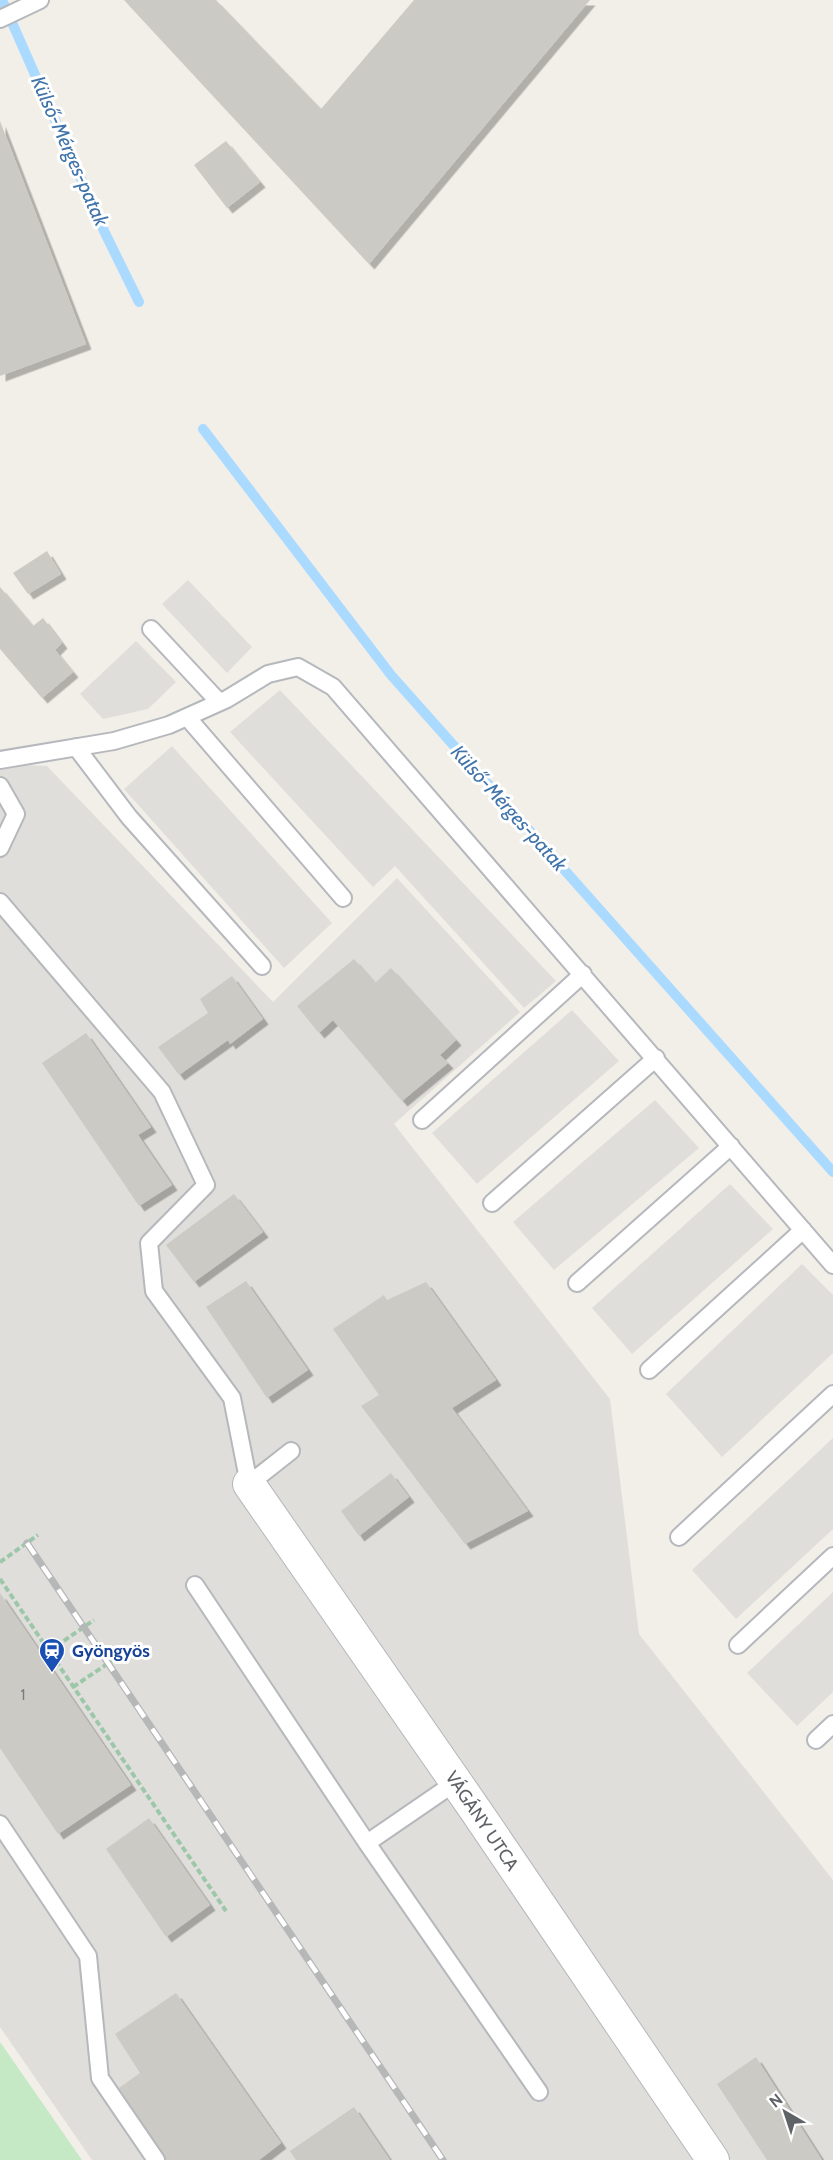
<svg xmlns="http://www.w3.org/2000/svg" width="833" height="2160" font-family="Cabin,sans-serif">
<defs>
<filter id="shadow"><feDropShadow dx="5.5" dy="5.5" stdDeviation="0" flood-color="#0004"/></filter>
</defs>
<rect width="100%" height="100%" fill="#f1efe8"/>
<!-- industrial -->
<path fill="#e0deda" d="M188,580L252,647L227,673L162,604Z
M136,641L176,682L148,709L103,719L80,694Z
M280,690L556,981L524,1008L395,866L373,887L230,732Z
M172,746L332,923L284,968L124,789Z
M0,764L47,766L273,1002L397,878L520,1012L394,1124L610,1399L639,1634L833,1880V2160H92L0,2027Z
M572,1010L619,1061L477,1184L432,1133Z
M655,1100L699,1148L554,1270L513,1222Z
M730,1184L773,1229L632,1354L592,1308Z
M802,1264L833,1295V1353L722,1457L666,1394Z
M833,1438V1529L736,1619L692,1570Z
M833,1592V1692L797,1726L747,1673Z"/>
<!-- green -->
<path fill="#c5e8c5" d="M0,2042L82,2160H0Z"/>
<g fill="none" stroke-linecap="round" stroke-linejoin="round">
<!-- stream -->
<path stroke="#aadaff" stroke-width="10" d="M2,0L105,233L139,302
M203,429L391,675L833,1172"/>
</g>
<!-- building -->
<path fill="#cccac5" filter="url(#shadow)" d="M124,0H216L321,109L414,0H590L369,264Z
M0,121L86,344L0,376Z
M226,141L260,182L227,208L194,165Z
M47,551L61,574L28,594L13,573Z
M0,587L33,626L43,618L62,643L55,650L73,672L42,698L0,649Z
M354,959L375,983L391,968L456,1040L440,1055L448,1063L402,1101L333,1020L319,1033L297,1006Z
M232,976L263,1019L230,1044L228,1040L179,1075L158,1047L208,1013L200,999Z
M86,1033L151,1127L138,1135L172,1185L139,1206L42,1063Z
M234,1194L263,1232L194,1282L166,1245Z
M246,1281L308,1370L267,1398L206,1307Z
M426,1282L496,1380L452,1408L528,1511L465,1544L361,1406L379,1395L333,1329L384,1295L387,1300Z
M391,1473L409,1497L359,1536L341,1511Z
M0,1593L131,1785L58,1834L0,1748Z
M149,1818L210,1905L166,1937L106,1849Z
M176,1993L281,2143L259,2160H166L119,2088L140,2073L115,2034Z
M756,2057L822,2160H767L717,2084Z
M354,2107L390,2160H296L290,2151Z"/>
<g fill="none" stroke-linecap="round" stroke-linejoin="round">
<defs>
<path id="service" d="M0,19L40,0
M151,629L219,702
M187,717L343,898
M76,747L129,817L262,966
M0,760L114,741L169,725L227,699L268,674L298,667L333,687L833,1265
M0,786L16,814L0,848
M0,902L162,1092L206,1185L149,1243L154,1291L232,1398L249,1484L291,1451
M422,1120L583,974
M492,1203L656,1058
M577,1283L731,1146
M649,1370L803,1230
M679,1537L833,1394
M195,1585L367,1843
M738,1645L833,1556
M816,1740L833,1724
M456,1782L367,1843L539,2092
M0,1824L88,1956L100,2078L156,2160"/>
<path id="minor" d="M249,1484L476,1811L713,2160"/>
</defs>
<!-- service casing -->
<use href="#service" stroke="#b5b8bc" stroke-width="20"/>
<!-- minor casing -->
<use href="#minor" stroke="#b5b8bc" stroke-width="34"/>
<!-- path -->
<path stroke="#9cc7a9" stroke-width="4" stroke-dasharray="6 3" stroke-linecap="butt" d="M0,1562L38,1535
M0,1579L226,1911
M49,1651L94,1620
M73,1687L119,1656"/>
<!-- service -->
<use href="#service" stroke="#fff" stroke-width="16"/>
<!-- minor -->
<use href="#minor" stroke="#fff" stroke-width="32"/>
<defs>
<path id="rail" d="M27,1543L443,2160"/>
</defs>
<!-- rail casing -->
<use href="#rail" stroke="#b6b7b8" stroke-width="7"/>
<!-- rail -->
<use href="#rail" stroke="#fff" stroke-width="4.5" stroke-dasharray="14" stroke-linecap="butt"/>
</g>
<!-- icons -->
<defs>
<symbol id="station-pin" viewBox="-11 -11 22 30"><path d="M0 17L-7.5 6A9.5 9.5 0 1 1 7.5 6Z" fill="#1a4fb4" stroke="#fff"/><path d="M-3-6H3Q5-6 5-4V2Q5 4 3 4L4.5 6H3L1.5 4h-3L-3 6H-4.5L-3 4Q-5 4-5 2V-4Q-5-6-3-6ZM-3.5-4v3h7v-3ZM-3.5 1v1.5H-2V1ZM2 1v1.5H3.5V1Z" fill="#fff"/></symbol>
</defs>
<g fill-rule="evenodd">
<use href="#station-pin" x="37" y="1636" width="30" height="40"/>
</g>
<g text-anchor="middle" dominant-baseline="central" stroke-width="6" stroke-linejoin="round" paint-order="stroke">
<!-- number labels -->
<g font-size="15" fill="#7a7d7f">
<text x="23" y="1695">1</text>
</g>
<!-- transit labels -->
<g font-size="18" font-weight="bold" fill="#164399" stroke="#fff" text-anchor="start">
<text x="72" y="1651">Gyöngyös</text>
</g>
<!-- street labels -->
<g font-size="18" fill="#5f6368" stroke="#fff">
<text transform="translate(482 1821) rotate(56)">VÁGÁNY UTCA</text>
</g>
<!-- water labels -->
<g font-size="20" font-style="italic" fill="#4174aa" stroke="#fff">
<text transform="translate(70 151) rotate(66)">Külső-Mérges-patak</text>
<text transform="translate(509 808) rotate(48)">Külső-Mérges-patak</text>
</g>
</g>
<!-- north arrow -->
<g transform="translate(785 2112) rotate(321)" stroke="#ffffff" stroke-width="4.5" paint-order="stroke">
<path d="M0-4.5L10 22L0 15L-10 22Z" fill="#5f6368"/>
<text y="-9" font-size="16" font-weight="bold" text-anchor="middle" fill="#5f6368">N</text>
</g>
</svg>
